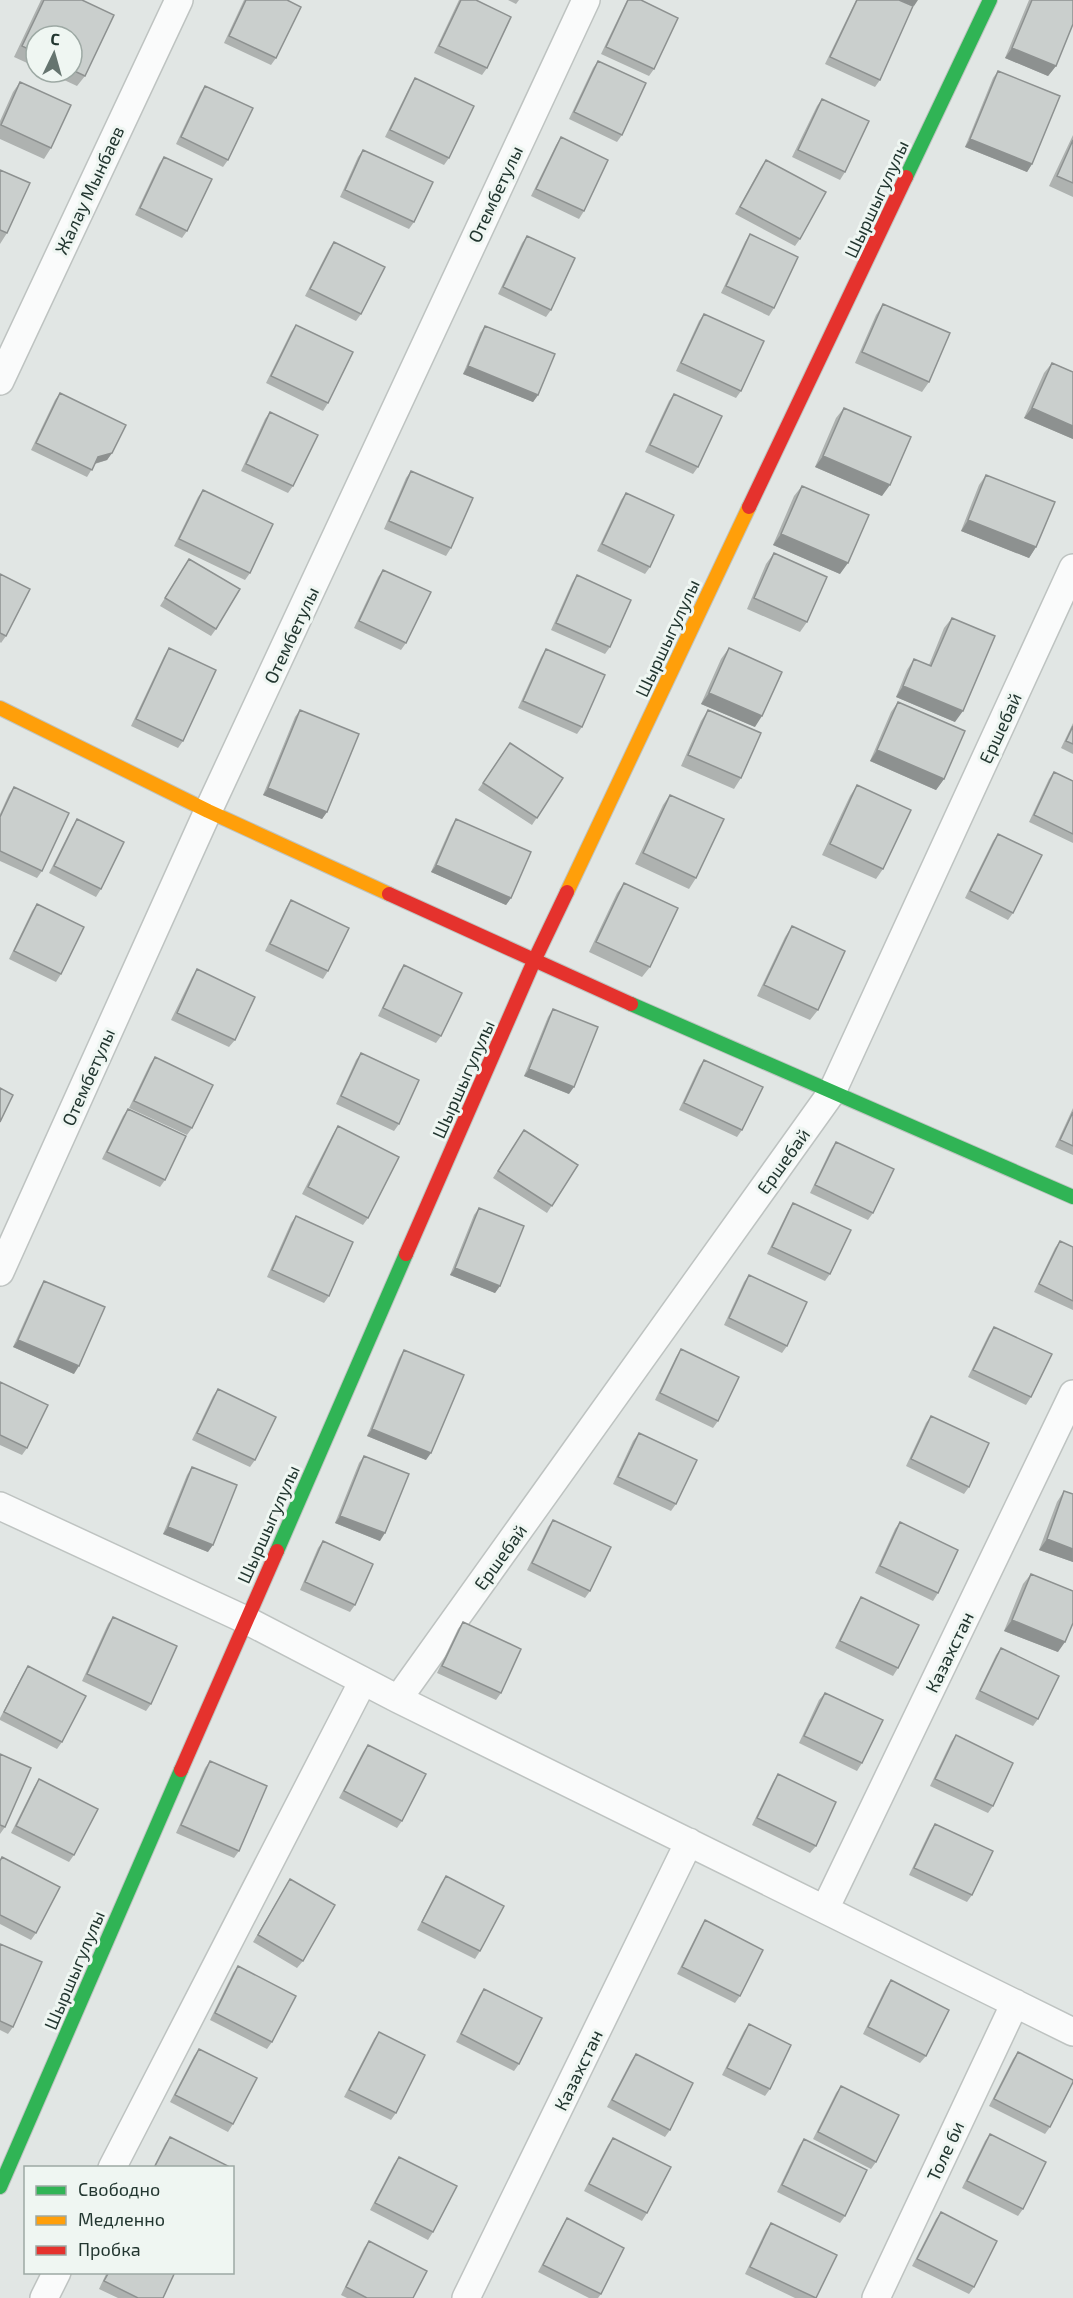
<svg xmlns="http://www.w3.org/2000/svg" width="1073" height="2298" font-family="'Exo 2',sans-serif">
<rect width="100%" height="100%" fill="#e1e6e4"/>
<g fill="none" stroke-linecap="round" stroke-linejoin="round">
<defs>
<path id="street" d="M0,381L179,0
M0,1272L208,811L586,0
M0,1506L246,1620L398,1699L1073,2032
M398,1699L832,1092L1073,568
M825,1909L1073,1394
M112,2168L363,1681
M44,2298L57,2272
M466,2298L689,1842
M876,2298L1015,2003"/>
<path id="fast" d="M906,177L990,0
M631,1004L1073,1197
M277,1551L406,1254
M0,2187L181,1770"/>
<path id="slow" d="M0,708L208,811L389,894
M567,892L749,507"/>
<path id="jam" d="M749,507L906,177
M389,894L631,1004
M406,1254L534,961L567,892
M181,1770L277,1551"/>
</defs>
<!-- street casing -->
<use href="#street" stroke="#bec3c1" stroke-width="30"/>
<!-- fast casing -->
<use href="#fast" stroke="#bec4c1" stroke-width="16"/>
<!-- slow casing -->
<use href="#slow" stroke="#bec4c1" stroke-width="16"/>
<!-- jam casing -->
<use href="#jam" stroke="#bec4c1" stroke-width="16"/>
<!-- street -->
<use href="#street" stroke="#fafbfb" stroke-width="27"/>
<!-- fast -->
<use href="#fast" stroke="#30b455" stroke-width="14"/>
<!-- slow -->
<use href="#slow" stroke="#ff9f0a" stroke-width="14"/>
<!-- jam -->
<use href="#jam" stroke="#e5322d" stroke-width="14"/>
</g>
<!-- wall -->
<path fill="#aeb2b0" d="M41,0H82L85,76L77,86L47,72H72V36H36V67L14,57Z
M244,0H287L276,58L271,65L224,43Z
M459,0H476L487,68L482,75L434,53Z
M508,0H519L516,4Z
M627,0H641L654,69L649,76L601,54Z
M856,0H899L880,80L875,87L825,64Z
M1029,0H1073L1056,66L1048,76L1005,58Z
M598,61L622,135L617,142L569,119L593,68Z
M998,71L1032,164L1027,172L965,147L993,78Z
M415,78L449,158L444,165L385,137L410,86Z
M20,82L51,148L44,159L0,139V121L13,92Z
M205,86L228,160L223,167L176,144L200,93Z
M822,99L845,172L840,180L792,157L817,106Z
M1073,135V197L1049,186Z
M561,137L584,211L579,219L531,196L556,145Z
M363,150L414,222L409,229L340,197L358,157Z
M164,157L187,231L182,238L135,215L159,164Z
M766,160L800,239L795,246L735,214L761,167Z
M0,170L7,233L0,244Z
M750,234L774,308L769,316L721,293L745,242Z
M527,236L551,310L546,317L498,294L522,243Z
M334,242L361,314L356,321L305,296L329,249Z
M883,304L929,382L922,392L855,363L876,315Z
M704,314L741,391L736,398L676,371L699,321Z
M296,325L328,403L323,411L266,383L291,332Z
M485,326L538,395L533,402L463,374L480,333Z
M1052,363L1073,372V439L1024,418L1044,373Z
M60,393L112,453L107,460L95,464L87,477L31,450L55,400Z
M674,394L698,467L693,474L645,452L669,401Z
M844,408L882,496L815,467L836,418Z
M270,412L293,486L288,493L241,471L265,419Z
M411,471L451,548L446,556L384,529L406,478Z
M986,475L1036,547L1029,558L961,531L979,485Z
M802,486L840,574L773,545L794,496Z
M203,490L250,573L245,580L174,546L198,497Z
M626,493L650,567L645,574L597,551L621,500Z
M774,553L807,622L800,632L747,609L766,564Z
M189,559L216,629L211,636L160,606Z
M383,570L406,643L401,650L354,628L378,577Z
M0,574L6,636L1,643L0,642Z
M577,575L610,647L605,654L551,630L572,583Z
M952,618L955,722L896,697L907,670L914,659L929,665L944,628Z
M169,648L183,741L178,748L131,726L164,656Z
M729,648L755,727L701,704L721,659Z
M546,649L582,727L577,734L518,708L541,657Z
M898,702L944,779L936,790L870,761L891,712Z
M300,710L327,812L322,819L263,795L295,717Z
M708,710L741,778L734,789L681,766L701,721Z
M1073,723V754L1061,748Z
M510,743L563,778L532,825L478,790Z
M1054,772L1073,781V843L1029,822L1049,779Z
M857,785L883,869L876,879L822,855L850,796Z
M14,787L42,871L37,878L0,861V814L9,794Z
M670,795L696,878L689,889L635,864L663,805Z
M77,819L101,889L96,897L49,873L72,827Z
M456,819L511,898L506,905L431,872L451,827Z
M998,834L1013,913L1008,920L965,898L993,841Z
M624,883L650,967L642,977L589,952L617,893Z
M291,900L328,971L323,979L265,951L286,908Z
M37,904L61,974L56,982L9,959L32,911Z
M792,926L818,1010L810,1020L757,996L785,937Z
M404,965L441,1036L436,1043L378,1016L399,972Z
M197,969L235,1040L229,1047L171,1020L192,977Z
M553,1009L569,1094L524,1076L548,1017Z
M361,1053L399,1124L394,1131L336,1104L356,1060Z
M155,1057L192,1128L187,1135L129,1108L150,1064Z
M704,1060L742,1130L737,1137L679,1110L699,1067Z
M1073,1108V1155L1055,1147Z
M128,1109L165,1180L160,1187L102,1159L123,1116Z
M338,1126L368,1218L363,1225L302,1194L333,1134Z
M524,1130L578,1165L547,1213L493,1178Z
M836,1142L873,1213L868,1220L810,1193L831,1149Z
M793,1203L830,1274L825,1281L767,1254L788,1211Z
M479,1208L500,1286L495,1293L450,1275L474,1215Z
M296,1216L329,1296L324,1303L267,1277L291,1223Z
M1060,1241L1073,1247V1310L1034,1292L1055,1248Z
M749,1275L787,1346L782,1353L724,1325L744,1282Z
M44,1281L74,1374L13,1347L39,1289Z
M994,1327L1031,1397L1026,1405L968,1377L989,1334Z
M681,1349L718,1421L713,1428L655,1400L676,1357Z
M404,1350L426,1460L367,1436L399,1358Z
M0,1382L27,1448L22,1455L0,1445Z
M218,1389L255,1460L250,1467L192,1440L213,1396Z
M931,1416L969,1487L964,1494L906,1466L926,1423Z
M639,1433L676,1504L671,1511L613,1484L633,1441Z
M364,1456L380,1541L335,1523L359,1463Z
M192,1467L208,1552L163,1534L187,1475Z
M1064,1491L1073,1494V1562L1039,1550L1057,1502Z
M553,1520L590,1591L585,1598L527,1570L548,1527Z
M900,1522L938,1593L933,1601L875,1573L895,1529Z
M323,1541L355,1605L350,1612L300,1590L318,1548Z
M1031,1574L1058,1652L1004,1631L1023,1584Z
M861,1597L898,1668L893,1676L835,1648L856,1605Z
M113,1617L151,1704L146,1711L82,1681L108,1624Z
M463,1622L501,1693L496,1700L437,1673L458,1629Z
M1001,1648L1038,1719L1033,1726L975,1699L996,1655Z
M28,1666L62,1742L57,1749L0,1720V1718L23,1674Z
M825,1693L862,1763L857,1771L799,1743L819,1700Z
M956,1735L993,1806L988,1813L930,1786L951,1742Z
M368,1745L402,1821L397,1828L339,1798L363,1752Z
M0,1754L5,1827L0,1834Z
M210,1761L239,1851L234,1858L176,1833L205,1768Z
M778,1774L816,1846L810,1853L752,1825L773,1782Z
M39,1779L74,1855L69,1862L11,1833L34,1787Z
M935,1824L972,1895L967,1902L909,1875L930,1831Z
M0,1860L36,1933L31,1940L0,1924Z
M446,1876L480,1951L475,1959L417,1930L441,1883Z
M290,1879L303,1961L297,1968L253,1942Z
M705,1920L740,1996L735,2003L677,1974L700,1928Z
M0,1944L13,2027L8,2034L0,2030Z
M238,1966L272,2042L267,2049L210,2020L233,1973Z
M891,1980L926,2056L920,2063L863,2034L886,1987Z
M484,1989L519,2064L514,2071L456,2042L479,1996Z
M749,2024L770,2089L765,2096L722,2075L744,2031Z
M379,2032L396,2113L391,2120L344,2097L374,2039Z
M199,2049L233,2124L228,2132L170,2102L194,2056Z
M1018,2052L1050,2127L1045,2134L989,2106L1013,2059Z
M636,2054L670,2130L665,2137L607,2107L631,2061Z
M841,2086L876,2162L871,2169L813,2139L836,2093Z
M990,2134L1023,2209L1018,2216L962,2188L985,2141Z
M170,2137L227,2168H153L165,2144Z
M613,2138L647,2213L642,2221L584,2191L608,2145Z
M804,2139L845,2216L840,2223L777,2192L799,2146Z
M399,2157L433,2232L428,2240L370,2210L394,2164Z
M941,2212L974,2287L969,2294L912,2266L936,2219Z
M567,2218L601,2294L598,2298H589L538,2272L562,2226Z
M771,2223L816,2298H795L745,2274L766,2230Z
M369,2241L413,2298H347L341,2295L364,2248Z
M107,2272H175L163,2298H118L99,2289Z"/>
<!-- shaded-wall -->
<path fill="#8d9190" d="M899,0H918L914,6Z
M1012,48L1056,66L1048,76L1005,58Z
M970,139L1032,164L1027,172L965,147Z
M468,366L538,395L533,402L463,374Z
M1032,408L1073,426V439L1024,418Z
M112,453L107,460L93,464L98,457Z
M823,456L890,485L882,496L815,467Z
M968,520L1036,547L1029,558L961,531Z
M781,534L848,563L840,574L773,545Z
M903,686L963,711L955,722L896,697Z
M709,693L762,716L755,727L701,704Z
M877,750L944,779L936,790L870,761Z
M268,788L327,812L322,819L263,795Z
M436,865L511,898L506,905L431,872Z
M529,1069L574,1087L569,1094L524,1076Z
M455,1268L500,1286L495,1293L450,1275Z
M18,1340L79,1366L74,1374L13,1347Z
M372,1429L431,1453L426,1460L367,1436Z
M340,1516L385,1533L380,1541L335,1523Z
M168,1527L213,1545L208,1552L163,1534Z
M1047,1539L1073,1549V1562L1039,1550Z
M1012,1620L1065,1642L1058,1652L1004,1631Z"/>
<!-- building -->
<path fill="#cacfcd" stroke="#8d9190" stroke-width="1.5" d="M44,0H82L114,15L85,76L72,70V36H36V53L22,46Z
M246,0H287L301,7L276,58L229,36Z
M461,0H476L511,17L487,68L439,46Z
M628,0H641L678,18L654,69L606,47Z
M857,0H899L913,6L880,80L830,57Z
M1032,0H1073V24L1056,66L1012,48Z
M598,61L646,83L622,135L574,112Z
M998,71L1060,96L1032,164L970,139Z
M415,78L474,106L449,158L390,130Z
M20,82L71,105L51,148L1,125Z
M205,86L253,108L228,160L181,137Z
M822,99L869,121L845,172L798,150Z
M561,137L608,160L584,211L536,189Z
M1073,140V183L1057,176Z
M363,150L433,182L414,222L345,190Z
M164,157L212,179L187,231L140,208Z
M766,160L826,192L800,239L740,207Z
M0,170L30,183L7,233L0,230Z
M750,234L798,257L774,308L726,286Z
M527,236L575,258L551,310L503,287Z
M334,242L385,267L361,314L310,289Z
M883,304L950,333L929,382L862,352Z
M704,314L764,341L741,391L681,363Z
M296,325L353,352L328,403L271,376Z
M485,326L555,354L538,395L468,366Z
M1052,363L1073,372V426L1032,408Z
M60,393L126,425L112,453L98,457L92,470L36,443Z
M674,394L722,416L698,467L650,445Z
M844,408L911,437L890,485L823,456Z
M270,412L318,435L293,486L246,464Z
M411,471L473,498L451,548L389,521Z
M986,475L1055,502L1036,547L968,520Z
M802,486L869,515L848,563L781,534Z
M203,490L273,524L250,573L179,539Z
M626,493L674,515L650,567L602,544Z
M774,553L827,577L807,622L754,598Z
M189,559L240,589L216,629L165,598Z
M383,570L431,592L406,643L359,621Z
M0,574L30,589L6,636L0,633Z
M577,575L631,600L610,647L556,623Z
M952,618L995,636L963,711L903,686L914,659L931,666Z
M169,648L216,670L183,741L136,719Z
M729,648L782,672L762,716L709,693Z
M546,649L605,675L582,727L523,701Z
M898,702L965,731L944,779L877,750Z
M300,710L359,734L327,812L268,788Z
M708,710L761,733L741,778L688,755Z
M1073,726V744L1066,741Z
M510,743L563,778L537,818L483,783Z
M1054,772L1073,781V834L1034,815Z
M857,785L911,810L883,869L830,844Z
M14,787L69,813L42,871L0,851V817Z
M670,795L724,819L696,878L643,853Z
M77,819L124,842L101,889L54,866Z
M456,819L531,852L511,898L436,865Z
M998,834L1042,855L1013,913L970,891Z
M624,883L678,908L650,967L596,942Z
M291,900L349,928L328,971L270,944Z
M37,904L84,927L61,974L14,951Z
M792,926L845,951L818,1010L764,985Z
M404,965L462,993L441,1036L383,1008Z
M197,969L255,997L235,1040L177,1013Z
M553,1009L598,1027L574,1087L529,1069Z
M361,1053L419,1080L399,1124L341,1096Z
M155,1057L213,1085L192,1128L134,1101Z
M704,1060L763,1087L742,1130L684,1103Z
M0,1088L13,1095L0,1122Z
M128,1109L186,1136L165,1180L107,1152Z
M1073,1112V1146L1060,1140Z
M338,1126L399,1157L368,1218L308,1187Z
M524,1130L578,1165L552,1206L498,1171Z
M836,1142L894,1169L873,1213L815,1185Z
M793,1203L851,1230L830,1274L772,1247Z
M479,1208L524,1226L500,1286L455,1268Z
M296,1216L353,1242L329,1296L272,1270Z
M1060,1241L1073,1247V1301L1039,1284Z
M749,1275L807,1302L787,1346L729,1318Z
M44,1281L105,1307L79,1366L18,1340Z
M994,1327L1052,1354L1031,1397L973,1370Z
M681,1349L739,1377L718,1421L660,1393Z
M404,1350L464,1375L431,1453L372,1429Z
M0,1382L48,1405L27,1448L0,1435Z
M218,1389L276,1417L255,1460L197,1433Z
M931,1416L989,1443L969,1487L911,1459Z
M639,1433L697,1460L676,1504L618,1477Z
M364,1456L409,1474L385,1533L340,1516Z
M192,1467L237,1485L213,1545L168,1527Z
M1064,1491L1073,1494V1549L1047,1539Z
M553,1520L611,1547L590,1591L532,1563Z
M900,1522L958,1550L938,1593L880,1566Z
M323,1541L373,1564L355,1605L305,1582Z
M1031,1574L1073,1591V1623L1065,1642L1012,1620Z
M861,1597L919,1625L898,1668L840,1641Z
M113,1617L177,1646L151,1704L87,1674Z
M463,1622L521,1649L501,1693L442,1666Z
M1001,1648L1059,1676L1038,1719L980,1691Z
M28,1666L86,1696L62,1742L4,1712Z
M825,1693L883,1720L862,1763L804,1736Z
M956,1735L1013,1763L993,1806L935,1779Z
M368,1745L426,1774L402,1821L344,1791Z
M0,1754L31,1768L5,1827L0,1825Z
M210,1761L267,1786L239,1851L181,1825Z
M778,1774L836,1802L816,1846L757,1818Z
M39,1779L98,1809L74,1855L16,1826Z
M935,1824L993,1851L972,1895L914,1868Z
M2,1857L60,1887L36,1933L0,1915V1861Z
M446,1876L504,1906L480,1951L422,1922Z
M290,1879L335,1905L303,1961L258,1935Z
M705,1920L763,1950L740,1996L682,1967Z
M0,1944L42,1962L13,2027L0,2021Z
M238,1966L296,1996L272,2042L215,2013Z
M891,1980L949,2010L926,2056L868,2027Z
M484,1989L542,2018L519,2064L461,2034Z
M749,2024L791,2045L770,2089L727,2068Z
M379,2032L425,2055L396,2113L349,2090Z
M199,2049L257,2078L233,2124L175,2095Z
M1018,2052L1073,2080V2082L1050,2127L994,2099Z
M636,2054L693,2083L670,2130L612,2100Z
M841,2086L899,2115L876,2162L818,2132Z
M990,2134L1046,2162L1023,2209L967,2181Z
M170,2137L228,2166L227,2168H154Z
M613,2138L671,2167L647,2213L589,2184Z
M804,2139L867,2170L845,2216L782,2185Z
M399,2157L457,2186L433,2232L375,2203Z
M941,2212L997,2241L974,2287L917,2259Z
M567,2218L624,2248L601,2294L543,2265Z
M771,2223L837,2255L816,2298L750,2267Z
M369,2241L427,2271L413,2298H367L346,2287Z
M109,2272H175L163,2298H138L104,2281Z"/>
<g text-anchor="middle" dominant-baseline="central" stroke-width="6" stroke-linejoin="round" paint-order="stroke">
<!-- street labels -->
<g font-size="18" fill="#223630" stroke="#eff6f2">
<text transform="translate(89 190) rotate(-65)">Жалау Мынбаев</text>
<text transform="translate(495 194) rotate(-65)">Отембетулы</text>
<text transform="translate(876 199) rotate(-65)">Шыршыгулулы</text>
<text transform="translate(291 635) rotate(-65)">Отембетулы</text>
<text transform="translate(667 638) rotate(-65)">Шыршыгулулы</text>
<text transform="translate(1000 728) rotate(-65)">Ершебай</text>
<text transform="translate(88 1077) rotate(-66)">Отембетулы</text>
<text transform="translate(463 1079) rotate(-66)">Шыршыгулулы</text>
<text transform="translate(783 1161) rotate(-54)">Ершебай</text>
<text transform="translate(268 1524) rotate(-66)">Шыршыгулулы</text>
<text transform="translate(500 1557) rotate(-54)">Ершебай</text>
<text transform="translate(949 1652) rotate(-64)">Казахстан</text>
<text transform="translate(74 1970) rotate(-67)">Шыршыгулулы</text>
<text transform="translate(578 2070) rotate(-64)">Казахстан</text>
<text transform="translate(945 2151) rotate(-65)">Толе би</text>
</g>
</g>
<!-- legend -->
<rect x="24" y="2166" width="210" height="108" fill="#eff6f2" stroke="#9da9a4" stroke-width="1.5"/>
<rect x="36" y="2186" width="30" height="9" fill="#30b455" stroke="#9da9a4" stroke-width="1.5"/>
<text x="78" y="2196" font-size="18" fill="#223630">Свободно</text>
<rect x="36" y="2216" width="30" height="9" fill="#ff9f0a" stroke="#9da9a4" stroke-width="1.5"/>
<text x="78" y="2226" font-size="18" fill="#223630">Медленно</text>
<rect x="36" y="2246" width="30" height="9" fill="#e5322d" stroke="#9da9a4" stroke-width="1.5"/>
<text x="78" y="2256" font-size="18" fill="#223630">Пробка</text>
<!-- north arrow -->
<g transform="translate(54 54) rotate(5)"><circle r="28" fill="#eff6f2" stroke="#9da9a4" stroke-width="1.5"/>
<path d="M0-4.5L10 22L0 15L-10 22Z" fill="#65746f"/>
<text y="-9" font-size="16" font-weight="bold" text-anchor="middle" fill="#223630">С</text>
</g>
</svg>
